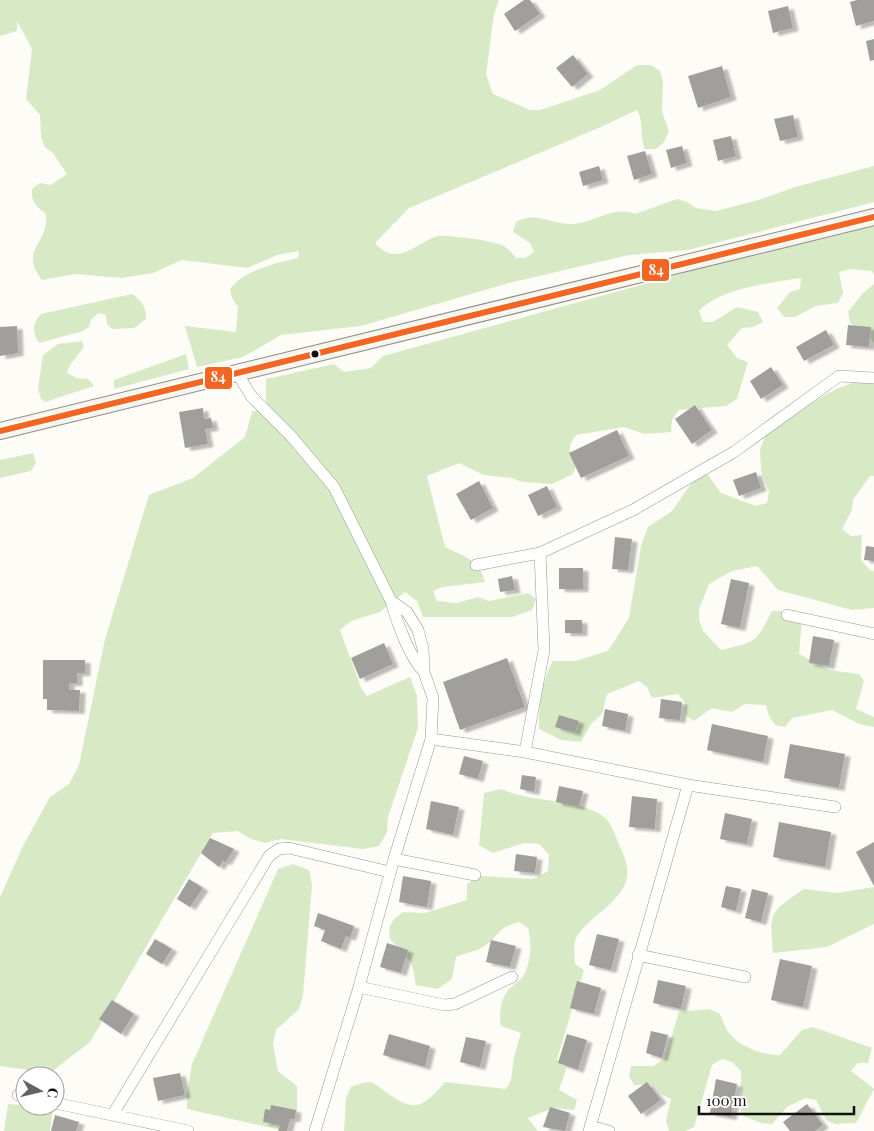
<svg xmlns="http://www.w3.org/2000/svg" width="874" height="1131" font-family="'Playfair Display',serif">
<defs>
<filter id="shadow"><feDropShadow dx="5.5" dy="3" stdDeviation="1" flood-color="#0004"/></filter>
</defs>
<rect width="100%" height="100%" fill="#fdfcf7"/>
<!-- forest -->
<path fill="#d8eac5" d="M0,0H499L494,14L486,74L493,94L530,110H540L600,90L637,65H651L660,71L663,81L662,112L669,131L664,142L656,149H645C639,136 644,122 637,110L601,127L409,208L375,243C397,268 415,244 437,236C443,234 495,241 502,245C508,248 511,252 516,258H525L534,252L530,243L513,232L516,222C535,211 551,224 572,224C595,223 613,205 635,214L677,199L687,202L696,208L716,211L762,199L795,187L874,166V202L688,250L629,255L509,283L361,326L281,335L243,357L197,367L185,326L236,332L238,307L232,298L230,289C244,270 276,263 298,258L299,251L277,255L247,268L182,260L153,273L122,278L75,274L42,280C18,249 49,245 46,214C36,207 31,202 32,189L40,183L51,185L67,174L53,153L45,147L41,137L40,115L26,99L32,49L17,21V31L0,36Z
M862,224L874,225V275L872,271L850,269L839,272L843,293L838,303L816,306L795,317H784L777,308L790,292L800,289L801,278C770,283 720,288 699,311L703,322H713L737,307L758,312L763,322L753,327L742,328L727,345L737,358L748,362L737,399L726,406L679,410L672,420L671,432L644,434L624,427L576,435C567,447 568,453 577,464L573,474L552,484L522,482L512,478L484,475L459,463L427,476L445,547C465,557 479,559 485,582L443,587L433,591L437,601L457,603L478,597L489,601L528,593L536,599L532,610L512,617H423L417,601L405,592L380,612L351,621L340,630L362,690L367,696L410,677L417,696L418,728L388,817L387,832L379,846L363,849L281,839L265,843L251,839L237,831L213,833L90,1042L50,1073L0,1066V897L23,846L50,797L69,784L79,765L105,639L149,495L193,478L245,437L252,412L266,407V379L334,364L344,372L371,368L383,356Z
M874,284V344L869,334L850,323L848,312L862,294Z
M132,294C141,300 147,308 146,319L134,328L112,329L107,324L106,315L99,313L91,319L89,327L83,331L39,343C32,332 32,323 41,314Z
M82,341L84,346C79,356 70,361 67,373L77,378L88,379L94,386L45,402L41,399L38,389L43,355L58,344Z
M186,354L189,369L114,389V380Z
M866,378L874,379V476H870L853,500L852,510L842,529L851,536L862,535L861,560L870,570L874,571V608L852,610L778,590L757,566L732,571L709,584L699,609V619L703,631L721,650C757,641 755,644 772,611H783L802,618L799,654L830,670L859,674L864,681L856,709L874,717V727L859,724L832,710L792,718L785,727L775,725L769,716L766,705L745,704L732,712L712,708L694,721L685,715V703L678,694L652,698L647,687L639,681L607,694L602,714L591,724L581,742L561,740L539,729C538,709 542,679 553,661H575L608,651L629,618L641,546L648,527L672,511L697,475H708L721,493L756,506L767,503L769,492L761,471L760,449L769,427L836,389Z
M33,453L36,463L31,471L0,478V460Z
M501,789C531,802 566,798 596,812C610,818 613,829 618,842C621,849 626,859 627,867C632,899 590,913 576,938C573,944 575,957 575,964L584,970L557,1059L566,1069L559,1090L577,1100L574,1110L553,1108L528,1118L538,1131H344L346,1098L351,1087C357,1085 363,1082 370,1082C375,1083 379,1087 383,1090C414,1112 420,1111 445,1082L506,1089L511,1080L514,1057L521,1033L501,1026C499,1015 500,1001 507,992C511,985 520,982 524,975C531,962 532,942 528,928L519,922C497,928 501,933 486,945C479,951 465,953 456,957L452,979L438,989L416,985L412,964L390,939L389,928L394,919L403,912L425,913L467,900V884L481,876L534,879L548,871L549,855L539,844L524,843L493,853L479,845L484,793Z
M293,864L309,870L312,885L303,995L299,1009L276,1030L273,1044L278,1071L297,1086V1112L281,1130L187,1109V1093L192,1064L278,869Z
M874,887V924L827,947L773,953C769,911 770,912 804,889L837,893Z
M709,1009L720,1014C723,1020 725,1027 728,1032C738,1046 764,1056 780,1055L802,1030L813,1027L872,1048L868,1063H858L851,1071L874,1089L856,1123L835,1124L826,1120L816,1100L805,1098L787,1107L772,1124L761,1123L741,1115V1071L732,1062L722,1059L712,1065L694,1127L685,1131H669L666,1121L671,1099L661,1094L654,1085H634L629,1076L631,1066H654L665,1058L679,1012Z
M8,1104C23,1106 39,1104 53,1109L50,1131H4Z"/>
<!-- building -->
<path fill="#a19f9c" filter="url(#shadow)" d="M524,0H530L540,14L515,31L504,14Z
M857,0H874V21L856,26L850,2Z
M788,6L793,28L773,33L768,11Z
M874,39V60L870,61L866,41Z
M573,55L588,74L572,87L556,68Z
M722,66L731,97L698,108L688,76Z
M793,115L798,137L780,141L774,119Z
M731,136L736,156L718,161L713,140Z
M682,146L687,163L671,168L666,150Z
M645,151L652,174L634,180L627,156Z
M599,166L603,180L583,186L579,172Z
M848,325L871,327L869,347L846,345Z
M17,326L18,353L0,356V327Z
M826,330L834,345L804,361L796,347Z
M771,367L783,385L761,399L750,381Z
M695,405L712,430L692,444L675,419Z
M203,408L204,419L211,418L213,428L205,429L208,444L185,448L179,412Z
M617,430L629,456L581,478L569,453Z
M756,472L761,488L739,496L733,480Z
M479,481L493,508L471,520L456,494Z
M547,486L557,507L538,516L528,495Z
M615,537L632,539L628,570L612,569Z
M866,546L874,547V561L864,560Z
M559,568H583V589H559Z
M512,576L515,590L500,592L498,579Z
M731,579L749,583L740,628L721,624Z
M565,620H582V633H565Z
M813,636L834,640L829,666L809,663Z
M384,643L393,664L360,679L351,658Z
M507,658L525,707L460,730L443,682Z
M43,660H85V673H77V683H69V690H80L79,711L47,710V699H43Z
M661,699L682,702L680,720L659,718Z
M605,709L628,714L625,731L602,726Z
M559,715L579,721L575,733L555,727Z
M712,724L768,736L763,762L707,750Z
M790,744L845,754L839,788L784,778Z
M464,756L483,761L478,779L459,774Z
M522,775L536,777L534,792L520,789Z
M559,786L583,791L579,807L556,802Z
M632,796L657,799L655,829L629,827Z
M431,801L459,807L453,835L426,829Z
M725,813L752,819L747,844L720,839Z
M779,822L831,832L825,867L773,857Z
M210,838L234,849L226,862L223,861L219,867L201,853Z
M874,842V886L856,852Z
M516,854L537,857L535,873L514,871Z
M403,876L431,881L427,907L399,902Z
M189,879L203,888L190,907L177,899Z
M726,886L741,889L736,911L721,907Z
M752,889L768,893L761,922L745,918Z
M318,913L354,926L350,938L346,936L341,949L321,941L325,930L314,926Z
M597,934L619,939L611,970L589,965Z
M155,939L172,949L162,964L146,954Z
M491,940L516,946L510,967L486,962Z
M387,943L408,950L401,973L380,967Z
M780,959L812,966L803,1007L771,1000Z
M658,980L686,986L681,1009L653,1003Z
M577,981L601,988L594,1014L570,1008Z
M112,1000L134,1014L121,1034L99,1019Z
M651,1031L668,1035L662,1058L646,1053Z
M389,1034L430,1046L425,1067L383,1055Z
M567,1034L587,1040L578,1070L558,1063Z
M466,1037L486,1041L480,1067L460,1062Z
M180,1073L185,1095L158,1101L153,1078Z
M716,1079L737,1084L731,1117L710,1113Z
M647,1082L661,1100L641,1114L628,1096Z
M807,1104L823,1125L815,1131H790L783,1122Z
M271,1105L296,1110L295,1119H290L287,1131H278L280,1125L263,1122L265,1109L270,1110Z
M550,1107L570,1113L565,1131L543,1127Z
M55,1115L79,1122L76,1131H51Z"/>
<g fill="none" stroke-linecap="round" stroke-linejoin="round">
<defs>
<path id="minor" d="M237,373L252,397L291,436L334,487L391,601
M476,565L540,553L633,510L734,452L839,376L874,378
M787,615L874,634
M431,739L525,752L688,785L589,1131
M525,752L544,650L540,553
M688,785L835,807
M394,859L475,875
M638,955L745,977
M359,987L444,1005L455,1004L512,977
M18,1095L25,1097
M55,1103L188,1131
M113,1114L269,856L279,849L289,848L390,872
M590,1126L609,1131
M315,1131L359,987L394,859L431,739L433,698L424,672L423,649L418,630L407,612L391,601C397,623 409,656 424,672"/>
<path id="secondary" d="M0,431L874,217"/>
</defs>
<!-- minor casing -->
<use href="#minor" stroke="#979795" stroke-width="12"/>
<!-- secondary casing -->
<use href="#secondary" stroke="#8e8d8b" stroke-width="18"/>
<!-- minor -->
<use href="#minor" stroke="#fffffe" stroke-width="11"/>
<!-- secondary -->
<use href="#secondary" stroke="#f6f4eb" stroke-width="16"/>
<defs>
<path id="bus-1" d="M0,431L874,217"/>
</defs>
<!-- bus-1 casing -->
<use href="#bus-1" stroke="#fff" stroke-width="10"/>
<!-- bus-1 -->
<use href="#bus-1" stroke="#f26522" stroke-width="6"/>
</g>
<!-- markers -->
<circle fill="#111" stroke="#fff" stroke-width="2" cx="315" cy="354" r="4.5"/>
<g stroke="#fff" stroke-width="2">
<rect x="641" y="258" width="29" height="24" rx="5" fill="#f26522"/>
<rect x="204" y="366" width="29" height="24" rx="5" fill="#f26522"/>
</g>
<g font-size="14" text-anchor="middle" font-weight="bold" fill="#fff">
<text x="656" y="275">84</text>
<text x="218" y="382">84</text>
</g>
<!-- north arrow -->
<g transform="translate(40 1091) rotate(98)"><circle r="24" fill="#ffffff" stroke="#a0a0a0"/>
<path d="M0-4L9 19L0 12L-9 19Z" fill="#646362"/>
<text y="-8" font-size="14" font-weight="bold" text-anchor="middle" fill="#111111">С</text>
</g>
<!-- scale -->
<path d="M699 1106v8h155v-8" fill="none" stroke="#111111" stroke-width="2.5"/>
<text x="706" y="1106" font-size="15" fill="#111111" stroke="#ffffff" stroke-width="4" paint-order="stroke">100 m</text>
</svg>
